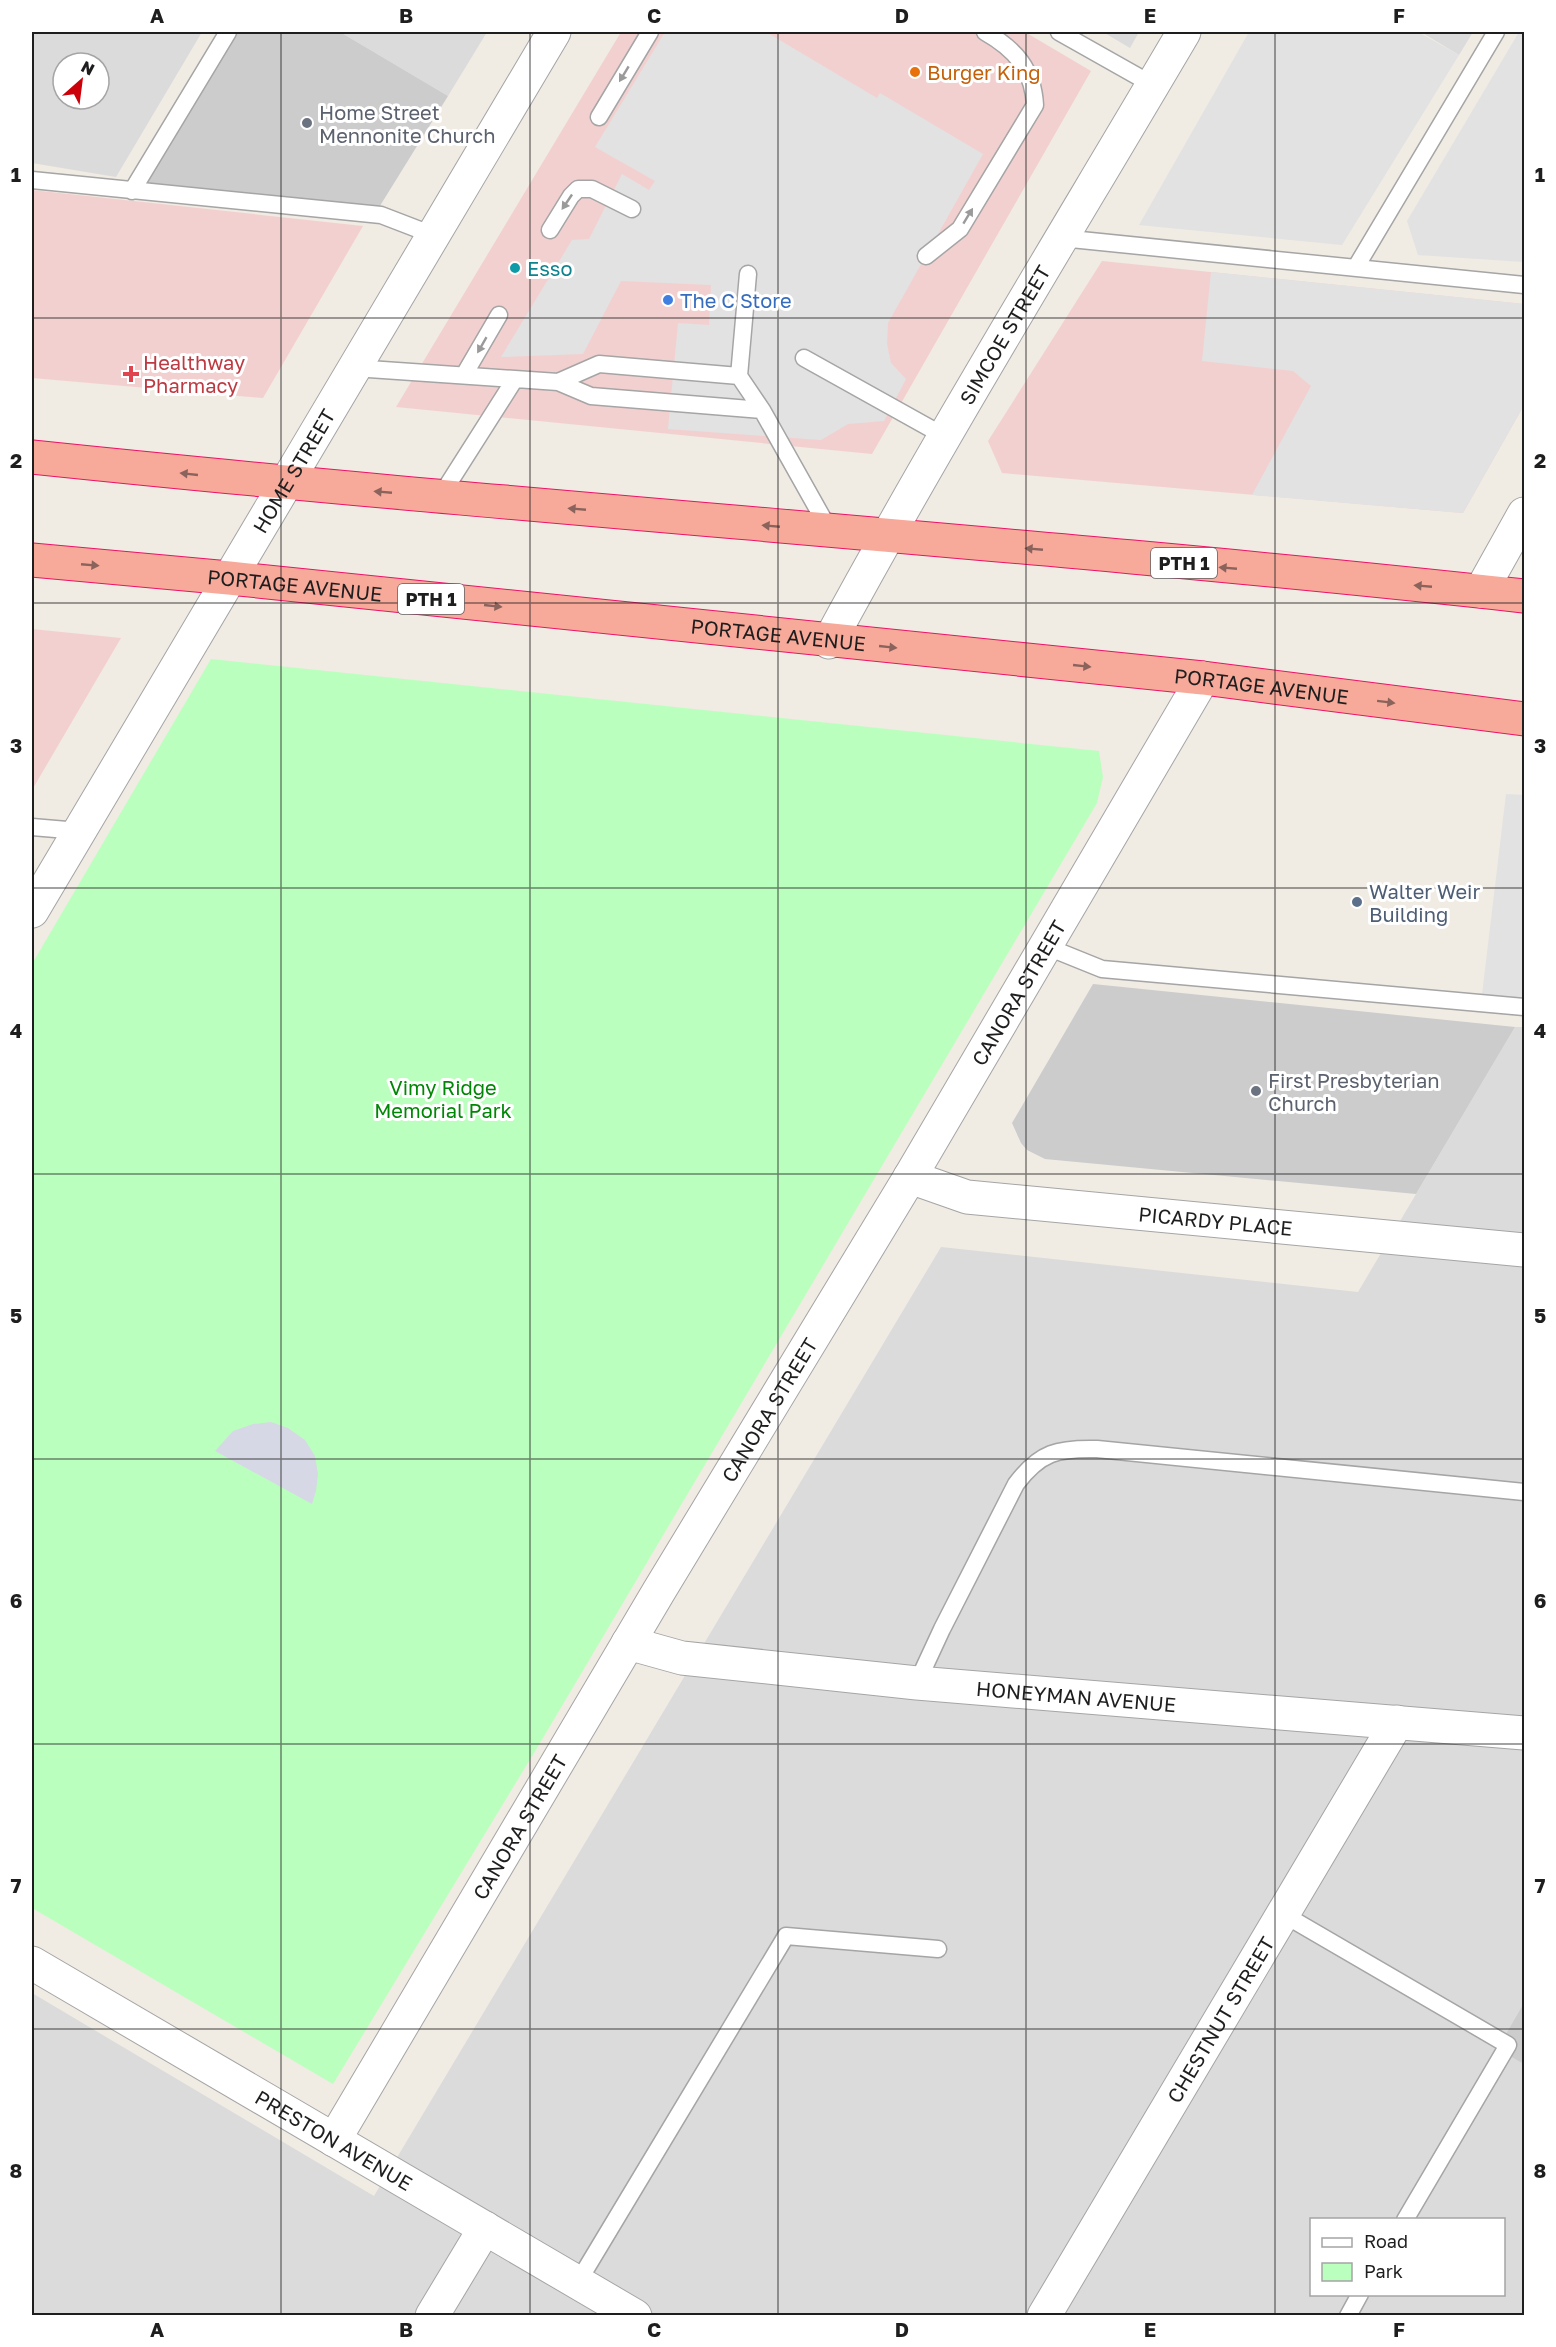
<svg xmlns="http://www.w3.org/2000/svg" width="1556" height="2347" font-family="'Golos Text',sans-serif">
<rect width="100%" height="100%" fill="#f0ebe3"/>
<!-- residential -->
<path fill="#dcdbdb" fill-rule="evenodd" d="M32,32H202L116,177L32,163ZM63,63H99V99H63Z
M340,32H487L448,96Z
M1103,32H1139L1130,48Z
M1421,32H1473L1459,55Z
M1515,1027H1524V2315L32,2316V1993L374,2196L941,1247L1358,1292ZM1312,2220H1504V2294H1312Z"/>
<!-- commercial -->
<path fill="#f3d0d0" d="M621,32H1025L1091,71L872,454L396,407Z
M32,190L363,226L263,398L32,378Z
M1102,261L1524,304V405L1463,513L1002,473L988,441Z
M32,629L121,638L32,790Z"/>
<!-- religious -->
<path fill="#ccc" d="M238,32H340L448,96L378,209L142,187Z
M1093,984L1515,1027L1416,1194L1045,1159L1027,1150L1021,1143L1012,1123Z
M1524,2003V2064L1503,2052L1502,2041Z"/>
<!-- park -->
<path fill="#bbffbe" d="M211,659L1099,751L1103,777L1097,803L540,1743L333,2084L32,1908V964Z"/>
<!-- parking -->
<path fill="#e2e2e2" d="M665,32H766L877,98L880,93L983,154L888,323L887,344L891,363L906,379L884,421L848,424L821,440L668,429L678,323L709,325L711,285L621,281L583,354L501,357L572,240L589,239L622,174L649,190L655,181L595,147Z
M1249,32H1418L1459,55L1342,245L1139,225Z
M1519,32H1524V262L1418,255L1407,221Z
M1211,272L1524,304V405L1463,513L1252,495L1311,386L1293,371L1202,361Z
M1506,794L1524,795V1007L1481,1003Z"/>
<!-- plaza -->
<path fill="#d7d8e6" d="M271,1422L288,1428L305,1440L315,1456L318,1474L316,1491L312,1504L215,1451L233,1431L253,1424Z"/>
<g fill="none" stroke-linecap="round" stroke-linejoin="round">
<defs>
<path id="service" d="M1059,32L1153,85
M599,117L650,32
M32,180L381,215L433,235
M132,191L228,32
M550,230L571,196L578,189H592L632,209
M1061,238L1524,285
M926,256L960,229L1035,105C1033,69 1015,49 985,32
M1356,267L1496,32
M748,274L739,376L762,410L830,531
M804,358L944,436
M354,368L558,382L591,396L762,410
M464,375L499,315
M558,382L599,364L739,376
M440,497L515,379
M32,827L79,831
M1045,946L1102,969L1524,1007
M917,1683L942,1629L1016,1484C1040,1452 1058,1448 1097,1449L1524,1492
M1283,1914L1508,2045L1405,2220
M578,2282L786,1936L938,1949
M1348,2316L1360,2294"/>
<g id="minor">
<path d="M1481,591L1524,514"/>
<path id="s1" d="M829,642C941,435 1065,234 1184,32"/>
<path id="s2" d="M32,911L554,32"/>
<path id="s3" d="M910,1177L967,1197L1524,1250"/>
<path id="s4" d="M628,1643L682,1658L917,1683L1524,1733"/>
<path id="s5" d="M32,1963L635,2316"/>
<path id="s6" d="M334,2140L659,1591L910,1177L1203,678"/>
<path d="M432,2316L485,2228"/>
<path id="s7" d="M1044,2316L1397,1722"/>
</g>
<g id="trunk">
<path d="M32,457C529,509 1028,542 1524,596"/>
<path id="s8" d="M32,560L229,578L1203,678L1524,719"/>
</g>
</defs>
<!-- service casing -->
<use href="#service" stroke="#a5a5a5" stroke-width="19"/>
<!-- minor casing -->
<use href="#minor" stroke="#a5a5a5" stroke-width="35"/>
<!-- trunk casing -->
<use href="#trunk" stroke="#eb1366" stroke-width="35"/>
<!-- service -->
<use href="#service" stroke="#fff" stroke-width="16"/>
<!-- minor -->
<use href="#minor" stroke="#fff" stroke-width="33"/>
<!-- trunk -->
<use href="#trunk" stroke="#f7a99a" stroke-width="33"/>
</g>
<!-- one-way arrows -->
<defs><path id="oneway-solid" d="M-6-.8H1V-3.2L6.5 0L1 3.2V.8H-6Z" transform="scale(1.5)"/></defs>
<g fill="#9a9a9a">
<use href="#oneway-solid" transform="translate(624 74) rotate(121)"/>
<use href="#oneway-solid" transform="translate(567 202) rotate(124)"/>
<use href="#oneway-solid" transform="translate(968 216) rotate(-59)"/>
<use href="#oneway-solid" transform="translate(482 345) rotate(120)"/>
</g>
<g fill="#8a645c">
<use href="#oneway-solid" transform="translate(189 474) rotate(-174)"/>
<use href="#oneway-solid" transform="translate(383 492) rotate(-175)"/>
<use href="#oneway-solid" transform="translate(577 509) rotate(-175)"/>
<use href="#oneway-solid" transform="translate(771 526) rotate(-175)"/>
<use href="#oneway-solid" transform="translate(1034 549) rotate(-175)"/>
<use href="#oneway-solid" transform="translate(90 565) rotate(5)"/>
<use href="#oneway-solid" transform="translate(1228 568) rotate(-175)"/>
<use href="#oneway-solid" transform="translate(1423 586) rotate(-175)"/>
<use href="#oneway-solid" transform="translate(493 606) rotate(6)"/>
<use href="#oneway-solid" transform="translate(888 647) rotate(6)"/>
<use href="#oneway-solid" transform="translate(1082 666) rotate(6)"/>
<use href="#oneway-solid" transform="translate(1386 702) rotate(7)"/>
</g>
<!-- grid -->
<path fill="none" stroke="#1e1e1e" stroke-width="1.5" stroke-opacity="0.55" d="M281,32V2316M530,32V2316M778,32V2316M1026,32V2316M1275,32V2316M32,318H1524M32,603H1524M32,888H1524M32,1174H1524M32,1459H1524M32,1744H1524M32,2029H1524"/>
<!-- markers -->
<circle fill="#e8710a" stroke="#fff" stroke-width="2" cx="915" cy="72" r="6"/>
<g fill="#6b7280" stroke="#fff" stroke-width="2">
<circle cx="307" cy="123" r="6"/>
<circle cx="1256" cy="1091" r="6"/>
</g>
<circle fill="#0f9aa8" stroke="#fff" stroke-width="2" cx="515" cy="268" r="6"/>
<circle fill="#3f7fe0" stroke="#fff" stroke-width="2" cx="668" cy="300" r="6"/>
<path fill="#e0444e" stroke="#fff" stroke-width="2" d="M128 365h6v6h6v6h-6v6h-6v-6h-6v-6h6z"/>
<circle fill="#5c6f8a" stroke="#fff" stroke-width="2" cx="1357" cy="902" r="6"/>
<g text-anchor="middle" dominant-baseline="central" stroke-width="6" stroke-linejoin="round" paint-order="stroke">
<!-- shield labels -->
<g fill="#fff" stroke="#626262" stroke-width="1.5">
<rect x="1151" y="548" width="66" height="30" rx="4.5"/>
<rect x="398" y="584" width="66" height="30" rx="4.5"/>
</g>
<g font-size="18" font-weight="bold" fill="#1e1e1e">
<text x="1184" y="563">PTH 1</text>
<text x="431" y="599">PTH 1</text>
</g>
<!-- food labels -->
<g font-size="20" fill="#c56008" stroke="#fff" text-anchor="start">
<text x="927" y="72">Burger King</text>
</g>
<!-- worship labels -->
<g font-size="20" fill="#5b616d" stroke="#fff" text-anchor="start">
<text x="319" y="112">Home Street<tspan x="319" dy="23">Mennonite Church</tspan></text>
<text x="1268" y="1080">First Presbyterian<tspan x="1268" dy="23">Church</tspan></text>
</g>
<!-- culture labels -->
<g font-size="20" fill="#0d838f" stroke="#fff" text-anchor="start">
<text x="527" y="268">Esso</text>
</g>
<!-- shop labels -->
<g font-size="20" fill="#366cbe" stroke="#fff" text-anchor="start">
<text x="680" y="300">The C Store</text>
</g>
<!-- street labels -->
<g font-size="20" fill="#1e1e1e" stroke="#fff">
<text stroke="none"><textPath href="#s1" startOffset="354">SIMCOE STREET</textPath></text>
<text stroke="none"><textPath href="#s2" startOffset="512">HOME STREET</textPath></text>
<text stroke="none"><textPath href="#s8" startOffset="264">PORTAGE AVENUE</textPath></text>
<text stroke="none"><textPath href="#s8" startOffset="750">PORTAGE AVENUE</textPath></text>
<text stroke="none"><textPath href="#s8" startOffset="1236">PORTAGE AVENUE</textPath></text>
<text stroke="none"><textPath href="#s6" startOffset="1336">CANORA STREET</textPath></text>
<text stroke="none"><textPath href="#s3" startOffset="310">PICARDY PLACE</textPath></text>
<text stroke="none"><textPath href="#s6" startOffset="850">CANORA STREET</textPath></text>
<text stroke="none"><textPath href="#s4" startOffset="452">HONEYMAN AVENUE</textPath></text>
<text stroke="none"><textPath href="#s6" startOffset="364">CANORA STREET</textPath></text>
<text stroke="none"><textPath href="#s7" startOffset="345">CHESTNUT STREET</textPath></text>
<text stroke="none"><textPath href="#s5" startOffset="350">PRESTON AVENUE</textPath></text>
</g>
<!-- health labels -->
<g font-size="20" fill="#be3a42" stroke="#fff" text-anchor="start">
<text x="143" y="362">Healthway<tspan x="143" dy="23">Pharmacy</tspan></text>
</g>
<!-- service labels -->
<g font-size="20" fill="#4e5e75" stroke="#fff" text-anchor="start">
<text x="1369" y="891">Walter Weir<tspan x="1369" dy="23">Building</tspan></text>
</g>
<!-- park labels -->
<g font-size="20" fill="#018706" stroke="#fff">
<text x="443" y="1087">Vimy Ridge<tspan x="443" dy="23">Memorial Park</tspan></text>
</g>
</g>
<!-- border -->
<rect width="1556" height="2347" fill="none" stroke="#ffffff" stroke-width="66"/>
<!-- legend -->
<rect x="1310" y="2218" width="195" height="78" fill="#ffffff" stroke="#a5a5a5" stroke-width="1.5"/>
<rect x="1322" y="2238" width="30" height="9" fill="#ffffff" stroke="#a5a5a5" stroke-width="1.5"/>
<text x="1364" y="2248" font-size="18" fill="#1e1e1e">Road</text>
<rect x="1322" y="2263" width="30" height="18" fill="#bbffbe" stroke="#a5a5a5" stroke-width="1.5"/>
<text x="1364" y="2278" font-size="18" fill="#1e1e1e">Park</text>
<!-- north arrow -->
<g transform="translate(81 81) rotate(28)"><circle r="28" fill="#ffffff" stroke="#a5a5a5" stroke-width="1.5"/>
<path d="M0-4.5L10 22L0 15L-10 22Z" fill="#cc0009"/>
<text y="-9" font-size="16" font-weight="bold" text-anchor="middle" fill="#1e1e1e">N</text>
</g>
<rect x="33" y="33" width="1490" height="2281" fill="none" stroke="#1e1e1e" stroke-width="2"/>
<g font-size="20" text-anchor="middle" font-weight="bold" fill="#1e1e1e">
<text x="157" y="23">A</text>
<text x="406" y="23">B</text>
<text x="654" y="23">C</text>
<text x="902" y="23">D</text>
<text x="1150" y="23">E</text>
<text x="1399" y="23">F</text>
<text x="16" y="182">1</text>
<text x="1540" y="182">1</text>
<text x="16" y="468">2</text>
<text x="1540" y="468">2</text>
<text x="16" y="753">3</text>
<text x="1540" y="753">3</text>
<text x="16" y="1038">4</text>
<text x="1540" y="1038">4</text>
<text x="16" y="1323">5</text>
<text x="1540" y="1323">5</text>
<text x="16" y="1608">6</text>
<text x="1540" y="1608">6</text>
<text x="16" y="1893">7</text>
<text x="1540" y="1893">7</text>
<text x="16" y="2178">8</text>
<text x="1540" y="2178">8</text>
<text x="157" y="2337">A</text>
<text x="406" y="2337">B</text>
<text x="654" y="2337">C</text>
<text x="902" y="2337">D</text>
<text x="1150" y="2337">E</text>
<text x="1399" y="2337">F</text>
</g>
</svg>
